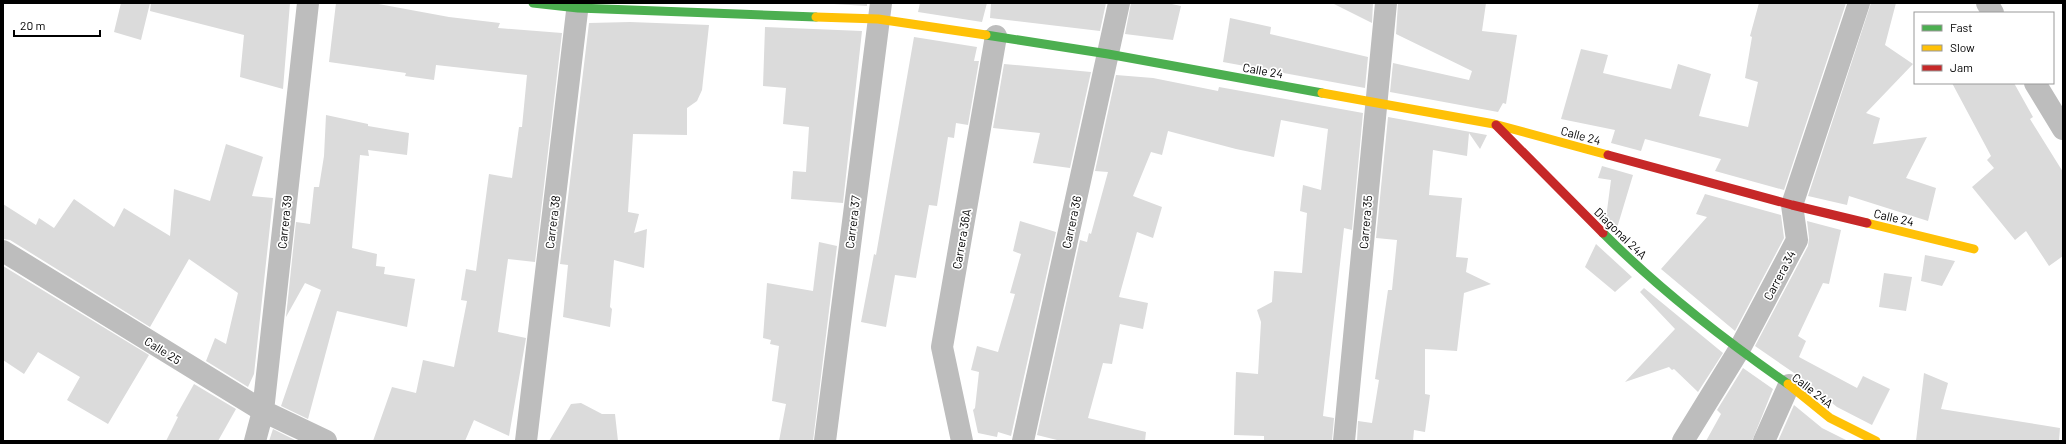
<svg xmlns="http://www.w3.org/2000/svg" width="2066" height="444" font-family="Barlow,sans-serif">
<rect width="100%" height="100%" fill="#fff"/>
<!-- building -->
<path fill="#dbdbdb" d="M121,3H150L141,40L114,32Z
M151,3H290L283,89L240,77L244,35L150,11Z
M336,3H373L449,17L500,23L498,28L562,33L535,262L508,259L498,332L526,338L509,436L474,420L465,441H373L392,387L416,393L423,360L454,367L467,301L461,300L466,269L476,271L489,174L512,178L519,127H522L527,75L436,65L434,80L405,76L406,73L329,62Z
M817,3H867V6Z
M920,3H987L982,22L918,12Z
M991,3H1106L1100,31L990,18Z
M1131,3H1167L1181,6L1173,40L1125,34Z
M1332,3H1373L1372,23Z
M1398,3H1486L1482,31L1517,35L1506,104L1503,103L1498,112L1390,92L1393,63L1469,80L1472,71L1396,34Z
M1759,3H1846L1784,190L1715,171L1721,159L1645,139L1641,151L1611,143L1615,130L1561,119L1581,49L1608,55L1603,73L1671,89L1678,64L1711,74L1699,116L1748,127L1758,82L1745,78L1752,37L1750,36Z
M1871,3H1896L1885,45L1913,64L1866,113L1880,118L1873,144L1927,137L1906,178L1936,188L1928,221L1849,196L1847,205L1808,196Z
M1230,18L1271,27L1270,34L1368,57L1365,88L1223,62Z
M630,22L709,25L702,90L697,101L687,108V135L633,134L628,212L639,214L634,233L647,229L644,268L614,260L610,307L612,309L610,327L563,317L568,265L560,264L589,23Z
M765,27L862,31L843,203L791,199L793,171L806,172L809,127L783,124L786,88L763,86Z
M914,37L977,47L974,61H979L968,125L956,123L954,138L948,137L937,206L929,205L916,278L895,275L886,327L861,322L874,254L876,255Z
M1004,64L1091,72L1070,168L1033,163L1040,133L993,128Z
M1116,75L1153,78L1218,91L1219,87L1363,113L1352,230L1344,228L1323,416L1334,418L1332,441H1264V436L1234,435L1236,372L1258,374L1261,322L1257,310L1272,302L1274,271L1302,273L1307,213L1300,211L1303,185L1321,190L1328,129L1281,120L1274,157L1236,149L1168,131L1162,155L1151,152L1133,196L1162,207L1153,238L1137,232L1119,297L1148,303L1143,329L1120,324L1112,364L1103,363L1088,418L1146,432L1145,441H1061L1037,435L1080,240L1087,242L1089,233L1091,234L1108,172L1095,171Z
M1952,83H2014L2033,117L2030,119L2063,172V256L2049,266L2026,231L2015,240L1972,187L1994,168L1987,160L1991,156Z
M326,115L368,124V126L409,133L407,155L368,150L369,156L360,155L352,248L377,254L376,266L385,267L384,274L415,279L407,327L337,311L308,419L281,406L321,290L305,283L286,317L296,222L310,224L314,187H319L324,156Z
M1388,117L1487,135L1480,149L1469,133L1467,156L1433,150L1429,195L1462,198L1456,257L1468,258L1466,272L1491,284L1464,293L1457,351L1425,349V394L1430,395L1425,432L1414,430L1413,441H1357L1358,421L1372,423L1379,380L1375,379L1388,290H1392L1397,240L1376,238Z
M226,144L263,157L252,196L273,198L254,374L248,387L206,361L215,338L226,344L238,293L189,259L150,327L10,240L3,239V204L36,225L39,218L54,228L74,199L114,227L124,208L170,236L174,189L210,201Z
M1602,166L1633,175L1617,228L1606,218L1611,180L1598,178Z
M1705,194L1781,215L1784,238L1735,331L1661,269L1707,217L1696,214Z
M1020,221L1056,232L1011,436L998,432L997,437L978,433L973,410L975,408L979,372L971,370L977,346L998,352L1015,294L1010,293L1021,254L1013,251Z
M1807,221L1841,230L1829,284L1823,283L1798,336L1806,341L1799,357L1857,388L1863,376L1890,389L1872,425L1837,407L1797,375L1755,346L1808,246L1809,238Z
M819,242L837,246L813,441H779L786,404L772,401L779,346L770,344L771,340L763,338L767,283L813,291Z
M1596,244L1632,277L1615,292L1585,267Z
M1925,255L1955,261L1942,286L1921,281Z
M3,266L149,355L108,424L67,400L80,377L38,352L24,374L3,360Z
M1884,273L1912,277L1906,311L1879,307Z
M1644,288L1723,353L1698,392L1674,369L1672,370L1669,367L1625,382L1675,329L1640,292Z
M1743,368L1773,389L1752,441H1706L1721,414L1717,410Z
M1924,373L1948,383L1941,409L2060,428L2059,441H1916Z
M194,384L236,409L218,441H166L178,417L176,416Z
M581,403L602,414H615L618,441H549L571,404Z
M1794,405L1822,428L1848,441H1778Z
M273,429L297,441H269Z"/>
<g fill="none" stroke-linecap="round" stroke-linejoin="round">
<!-- street -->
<path stroke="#bdbdbd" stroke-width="22" d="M1987,3L1993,13
M2035,83L2063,129
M3,251L263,411L326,441
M255,441L263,411L308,3
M526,441L578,3
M825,441L881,3
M962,441L942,347L996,36
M1023,441L1119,3
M1344,441L1386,3
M1683,441L1739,350L1797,240L1792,205L1859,3
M1764,441L1789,385"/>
<!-- fast -->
<path stroke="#4caf50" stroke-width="9" d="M533,3L578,8L816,17
M986,35L1108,54L1322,93
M1603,233C1659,289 1723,339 1788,384"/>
<!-- slow -->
<path stroke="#ffc107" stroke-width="9" d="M816,17L878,19L986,35
M1322,93L1494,124L1608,155
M1867,223L1974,249
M1788,384L1830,418L1876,441"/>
<!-- jam -->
<path stroke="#c62828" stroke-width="9" d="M1496,125L1603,233
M1608,155L1792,205L1867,223"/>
</g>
<g text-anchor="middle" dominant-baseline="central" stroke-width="3.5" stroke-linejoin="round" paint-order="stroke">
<!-- street labels -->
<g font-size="12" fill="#000" stroke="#fff">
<text transform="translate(1263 70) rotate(10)">Calle 24</text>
<text transform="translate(1581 135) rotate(15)">Calle 24</text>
<text transform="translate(1894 217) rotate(13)">Calle 24</text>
<text transform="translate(284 222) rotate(-84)">Carrera 39</text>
<text transform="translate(552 222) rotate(-83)">Carrera 38</text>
<text transform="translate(852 222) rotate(-83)">Carrera 37</text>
<text transform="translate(1071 222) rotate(-78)">Carrera 36</text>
<text transform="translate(1365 222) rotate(-85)">Carrera 35</text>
<text transform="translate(1621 233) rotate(44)">Diagonal 24A</text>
<text transform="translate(961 239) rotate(-80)">Carrera 36A</text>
<text transform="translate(1779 275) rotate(-62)">Carrera 34</text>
<text transform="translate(163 350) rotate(32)">Calle 25</text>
<text transform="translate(1813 390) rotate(38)">Calle 24A</text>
</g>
</g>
<!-- border -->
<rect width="2066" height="444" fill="none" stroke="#000000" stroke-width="8"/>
<!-- legend -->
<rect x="1914" y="12" width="140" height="72" fill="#ffffff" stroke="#999999"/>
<rect x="1922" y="25" width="20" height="6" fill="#4caf50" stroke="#999999"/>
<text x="1950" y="32" font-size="12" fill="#000000">Fast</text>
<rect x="1922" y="45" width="20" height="6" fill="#ffc107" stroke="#999999"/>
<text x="1950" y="52" font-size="12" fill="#000000">Slow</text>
<rect x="1922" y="65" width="20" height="6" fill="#c62828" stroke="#999999"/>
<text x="1950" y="72" font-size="12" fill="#000000">Jam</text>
<!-- scale -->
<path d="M14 30v6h86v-6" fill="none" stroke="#000000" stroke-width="2"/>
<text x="20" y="30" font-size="12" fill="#000000" stroke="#ffffff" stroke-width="3" paint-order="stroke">20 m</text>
</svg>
